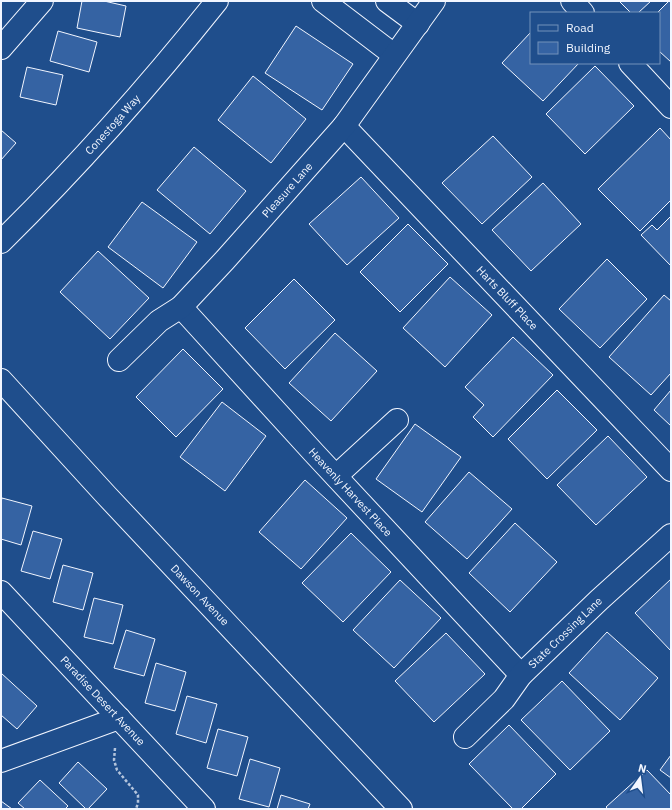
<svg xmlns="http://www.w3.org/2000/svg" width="672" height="810" font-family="'IBM Plex Sans',sans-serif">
<rect width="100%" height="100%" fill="#1f4e8c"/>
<!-- building -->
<path fill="#3563a3" stroke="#f2f6ff" d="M82,1H104L126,6L120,37L77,28Z
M619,1H651L638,13H631Z
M669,1H671V62L659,51V13H657Z
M296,26L353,64L322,110L265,73Z
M58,31L97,42L89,72L50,61Z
M531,32V63H579L543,101L502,63Z
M595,66L634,106L585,154L546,114Z
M27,67L63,75L56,105L20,97Z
M253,76L306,119L271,163L218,120Z
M660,128L671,140V200L640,231L598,189Z
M1,130L16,143L1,160Z
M493,136L532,177L482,224L442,183Z
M194,147L246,191L210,234L157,190Z
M361,177L399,218L347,265L309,224Z
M543,183L581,224L531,271L492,230Z
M142,202L197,242L163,288L108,247Z
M671,216V266L641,235L652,225L657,230Z
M408,224L448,264L400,312L360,272Z
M98,251L149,298L110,339L60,292Z
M607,259L647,299L600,348L559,309Z
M450,277L492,315L445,367L403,328Z
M294,279L335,320L285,369L245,328Z
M664,295L671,301V373L651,395L609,357Z
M335,333L377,371L331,421L289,383Z
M513,337L553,375L493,437L473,417L484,405L465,387Z
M183,349L223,389L176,437L136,397Z
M557,390L597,430L547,479L508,439Z
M671,390V426L654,410Z
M222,402L266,436L225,491L180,457Z
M415,424L461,457L422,512L376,479Z
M608,436L647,477L596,525L557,485Z
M469,472L512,509L467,559L425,522Z
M305,480L347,518L301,569L259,532Z
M2,498L32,506L21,545L1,539V502Z
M515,523L557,562L510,612L469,573Z
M33,531L62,539L50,579L21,571Z
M351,533L391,572L343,622L302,583Z
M63,565L93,573L83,610L53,602Z
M671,579V651L635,613Z
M400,580L441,618L394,668L353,630Z
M94,598L123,605L113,644L84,637Z
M126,630L155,639L144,676L114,668Z
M607,632L658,678L620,720L569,673Z
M446,633L485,674L434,722L395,681Z
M156,663L186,672L175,711L145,703Z
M1,673L37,706L17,729L1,715Z
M562,681L610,731L570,770L521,720Z
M187,696L217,704L206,743L176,734Z
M509,725L556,774L521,809H513L469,764Z
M218,729L248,737L237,776L207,768Z
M671,755V778L660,770Z
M250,759L280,768L269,807L239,799Z
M78,762L107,789L88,809H86L59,783Z
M647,770L671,795V809H608L606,807Z
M40,780L68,806L65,809H25L18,803Z
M281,795L310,804L308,809H277Z
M1,801L12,809H1Z"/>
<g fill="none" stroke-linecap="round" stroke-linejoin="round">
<defs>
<g id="minor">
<path d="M323,1L394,55"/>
<path d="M387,1L418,24"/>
<path d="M572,1L583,13"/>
<path d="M1,48L42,1"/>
<path d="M630,63L671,107"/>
<path id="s1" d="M344,126L671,470"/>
<path id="s2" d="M1,242C78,166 150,85 217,1"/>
<path id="s3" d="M181,307L314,453L521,675"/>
<path id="s4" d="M119,360L159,321L181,307L225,260L344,126L434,1"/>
<path id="s5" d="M1,380L106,495L401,809"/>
<path d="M336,476L397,420"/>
<path id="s6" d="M1,592L204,809"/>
<path id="s7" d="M465,737L504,699L521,675L599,600L671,535"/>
<path d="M1,761L119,718"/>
</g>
</defs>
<!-- minor casing -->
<use href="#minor" stroke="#f2f6ff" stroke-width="24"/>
<!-- path -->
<path stroke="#b3c4dc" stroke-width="2.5" stroke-dasharray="3 2" stroke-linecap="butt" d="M115,748L114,760L117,770L138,795V803L136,809"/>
<!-- minor -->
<use href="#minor" stroke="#1f4e8c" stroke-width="22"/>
</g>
<g text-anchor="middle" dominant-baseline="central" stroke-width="3" stroke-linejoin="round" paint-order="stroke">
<!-- street labels -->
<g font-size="11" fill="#f2f6ff" stroke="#1f4e8c">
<text stroke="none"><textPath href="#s2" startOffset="162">Conestoga Way</textPath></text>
<text stroke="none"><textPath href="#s4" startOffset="240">Pleasure Lane</textPath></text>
<text stroke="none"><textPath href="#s1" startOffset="237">Harts Bluff Place</textPath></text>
<text stroke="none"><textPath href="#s3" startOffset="251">Heavenly Harvest Place</textPath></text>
<text stroke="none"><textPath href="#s5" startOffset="293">Dawson Avenue</textPath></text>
<text stroke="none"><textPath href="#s7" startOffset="145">State Crossing Lane</textPath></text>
<text stroke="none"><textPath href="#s6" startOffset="149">Paradise Desert Avenue</textPath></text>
</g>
</g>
<!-- border -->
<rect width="672" height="810" fill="none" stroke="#f2f6ff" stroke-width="4"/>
<!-- legend -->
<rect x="530" y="12" width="130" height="52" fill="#1f4e8c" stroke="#7391ba"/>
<rect x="538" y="25" width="20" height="6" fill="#1f4e8c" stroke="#7391ba"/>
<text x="566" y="32" font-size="12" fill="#f2f6ff">Road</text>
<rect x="538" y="42" width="20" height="12" fill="#3563a3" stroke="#7391ba"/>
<text x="566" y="52" font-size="12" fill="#f2f6ff">Building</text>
<!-- north arrow -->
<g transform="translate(640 778) rotate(14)" stroke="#1f4e8c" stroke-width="3" paint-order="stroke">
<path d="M0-3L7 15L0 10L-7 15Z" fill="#f2f6ff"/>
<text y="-6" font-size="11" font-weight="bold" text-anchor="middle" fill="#f2f6ff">N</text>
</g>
</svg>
